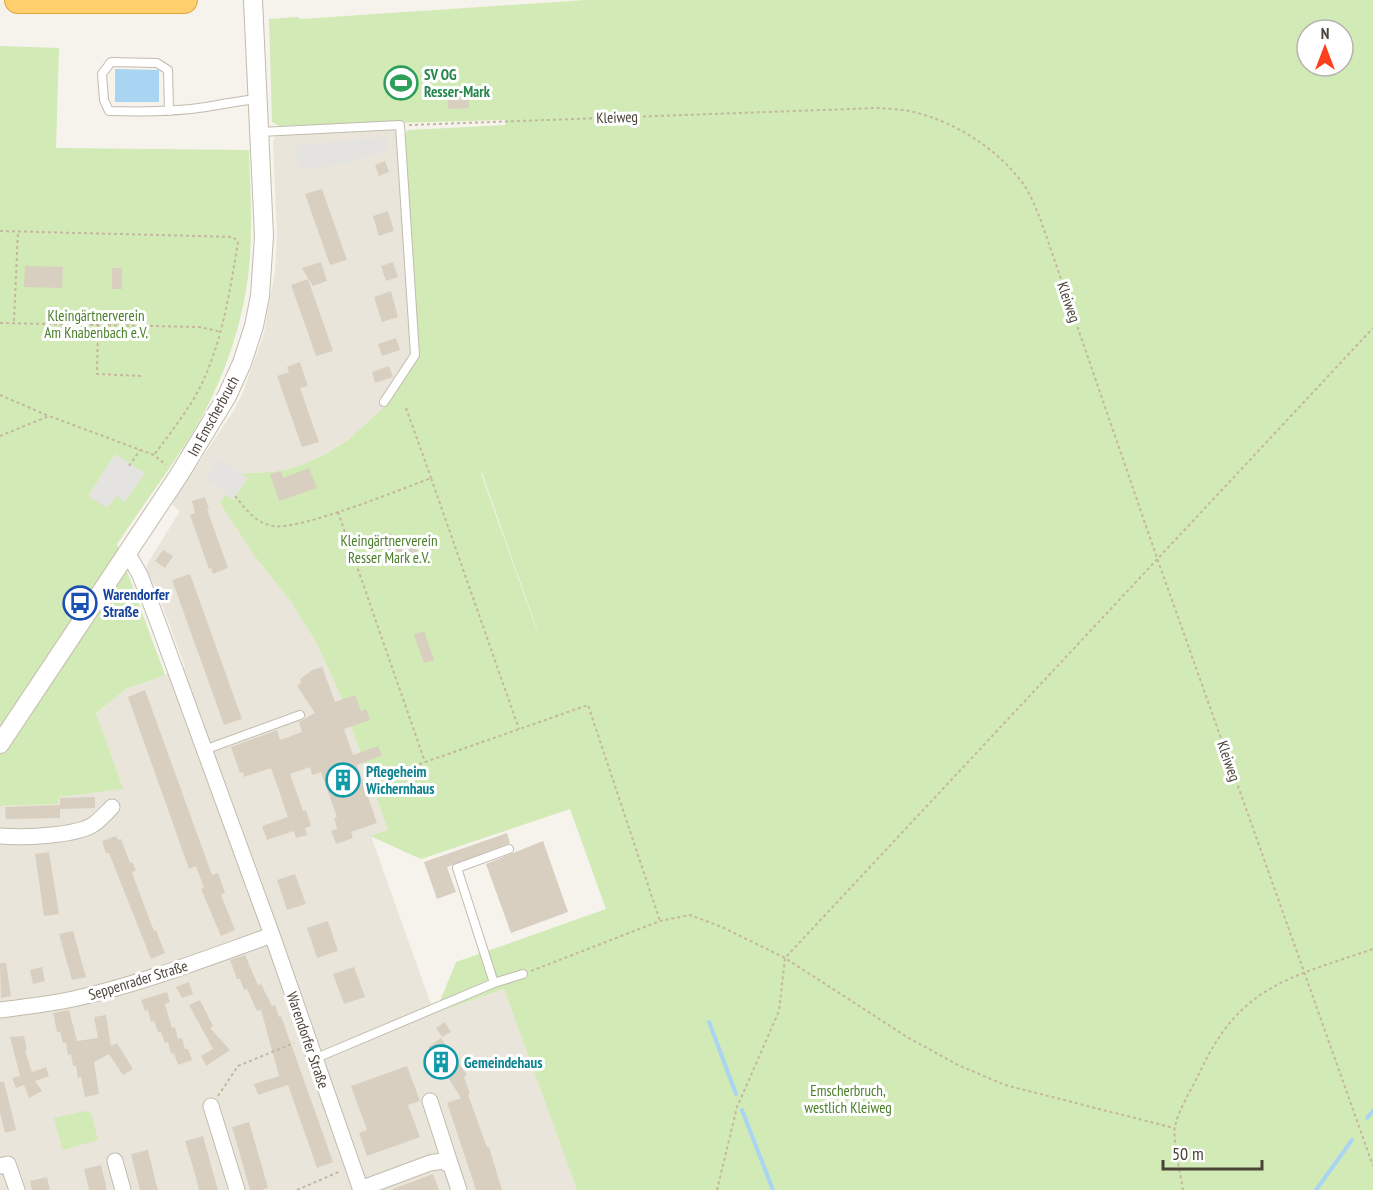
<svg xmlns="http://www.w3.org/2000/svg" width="1373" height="1190" font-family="'PT Sans Narrow',sans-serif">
<rect width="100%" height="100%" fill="#f6f3ec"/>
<!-- residential -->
<path fill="#eae5da" d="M394,130L399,135L413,356L382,402L383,408L348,440L326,454L304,464L282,471L238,474L257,559L290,600L316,642L338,690L388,830L371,836L434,1013L504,989L577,1190H0V806L58,804V797L122,789L96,713L126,689L185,667L156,588L146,570L147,564L180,511L171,504L233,412L242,395L264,333L275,272L277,237L273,141L275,137L280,135Z"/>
<!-- green -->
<path fill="#d2eab5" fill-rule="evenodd" d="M585,0H1373V1190H577L504,989L435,1013L456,962L606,909L570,809L421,859L370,836L388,830L338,690L316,642L290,600L257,559L220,503L238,474L282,471L304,464L326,454L348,440L383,408L420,352H416L403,136L408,130L506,125L505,120L279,126L272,122L269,19L297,17L301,19ZM1307,30H1343V66H1307ZM481,473H482L540,638L533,620Z
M0,46L59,48L56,148L249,150C250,189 253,229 249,268C244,316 229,364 207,407C182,455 147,498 117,544L165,675L126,689L96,713L123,789L59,797L58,804L0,806Z
M85,1111L91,1113L98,1140L63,1150L54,1118Z"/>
<!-- parking -->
<path fill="#e5e3e0" d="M389,136L387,151L343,164L312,168H300L295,146Z
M115,454L145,473L125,502L117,496L107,508L88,496Z
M219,459L248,478L233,500L205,479Z"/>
<!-- water -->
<path fill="#a9d4f2" d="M115,69L159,70V102H115Z"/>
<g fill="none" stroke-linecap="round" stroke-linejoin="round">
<!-- stream -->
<path stroke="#a9d4f2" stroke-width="4" d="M709,1022L736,1094
M742,1110L773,1190
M1367,1118L1373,1111
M1316,1190L1352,1140"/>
</g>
<!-- building -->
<path fill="#d8cfc1" d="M468,86L469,108L448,109L447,87Z
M385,161L389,172L379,176L375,165Z
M322,189L347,260L330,265L305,194Z
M388,211L394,231L379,236L373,216Z
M321,262L327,281L313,286L302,268Z
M393,262L398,277L386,281L381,266Z
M25,266L63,267L62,288L24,287Z
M112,268H122V289H112Z
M308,279L333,351L316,356L291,285Z
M391,291L398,317L382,322L374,297Z
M396,338L400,350L382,356L378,344Z
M300,362L308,386L300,388L319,442L302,447L277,376L289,372L287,367Z
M389,366L393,377L375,383L372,372Z
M309,468L317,488L279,501L270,474L281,471L283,478Z
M205,497L209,508L207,509L228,568L213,574L211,568L209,569L190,515L195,513L192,501Z
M391,533L395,543L412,537L419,557L392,566L382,537Z
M163,550L173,556L165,568L155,561Z
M190,574L242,719L224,725L172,580Z
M424,631L434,660L424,663L414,635Z
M322,667L335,702L355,695L361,711L366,709L370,720L344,729L353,755L378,746L382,755L357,765L377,823L351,832L353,838L336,844L331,831L337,829L334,818L337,817L321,772L312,775L310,767L290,774L303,811L306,810L311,826L305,828L307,835L296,838L294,831L267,840L262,826L288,817L271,768L244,777L243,772L240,773L231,747L277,730L280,740L302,732L299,722L315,713L297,686L301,683L300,679L312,670Z
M145,690L212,875L218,873L225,893L221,895L235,930L221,936L201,889L204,888L196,866L189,869L128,697Z
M95,797V808L60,809V818L6,819L5,807L60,805V798Z
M507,833L510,843L447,867L456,892L437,899L424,862Z
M116,836L118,840L121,839L130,863L132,862L136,870L132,873L154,931L156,930L165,953L151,959L109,853H106L102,841Z
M543,841L568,912L511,933L486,864Z
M49,852L59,914L44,916L35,854Z
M295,874L306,904L287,910L277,880Z
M328,921L338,951L317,958L307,928Z
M73,931L86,977L72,980L59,934Z
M245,955L258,985L261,984L272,1006L275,1005L279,1017L281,1016L333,1162L317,1168L288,1085L258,1095L254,1084L279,1076L261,1010L257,1011L247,989L244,990L240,979H237L230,960Z
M0,963H6L11,996L1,998Z
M42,967L45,981L33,984L30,970Z
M354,967L365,997L344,1004L333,974Z
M189,982L193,994L182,998L176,987Z
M167,992L170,1002L165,1004L172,1028L175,1027L178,1039L182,1038L185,1049H188L192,1060L178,1065L174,1053L171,1054L168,1042L165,1043L161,1032H158L154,1021L151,1022L148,1010L145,1011L141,1000Z
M200,1000L213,1026L210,1028L230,1050L206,1066L201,1056L213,1049L189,1005Z
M69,1010L77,1041L98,1038L94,1017L106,1015L111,1046L117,1043L133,1069L123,1075L109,1054L94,1062L99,1094L85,1097L81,1077L78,1078L76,1066H73L71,1054L68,1055L66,1043H63L60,1032H57L53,1013Z
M445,1022L451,1032L442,1037L436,1028Z
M24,1036L27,1050L25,1051L32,1072L46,1067L49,1076L35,1081L42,1091L29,1098L24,1085L16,1088L12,1078L20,1076L10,1037Z
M441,1038L467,1075L464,1077L470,1094L468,1095L487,1147H489L502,1190H476L447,1103L461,1098L442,1068L431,1074L423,1060L433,1054L428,1047Z
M407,1066L420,1101L408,1105L420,1137L367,1156L359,1133L367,1130L351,1086Z
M0,1082H4L16,1130L5,1133L0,1113Z
M249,1122L268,1188L261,1190H250L232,1127Z
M203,1136L212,1169L218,1190H199L195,1174L185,1141Z
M148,1150L156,1183L158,1190H140L131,1154Z
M101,1165L107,1190H89L84,1169Z
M433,1174L439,1190H393V1189Z
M47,1177L50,1190H32L30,1181Z"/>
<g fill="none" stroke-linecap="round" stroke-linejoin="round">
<defs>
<path id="service" d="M169,111L168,70L157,63L111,62L102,74L104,100L109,111C141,112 174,112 206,107C223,104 239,101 257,99
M260,132L400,125L415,355L384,402
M204,750L300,715
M494,983L457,868L509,849
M314,1059L494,983L523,974"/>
<path id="minor" d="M128,554L140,575L157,620L272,935L361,1190
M0,836C21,838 78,836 94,824C101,819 106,813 112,807
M0,1010C24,1007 49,1004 73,999C141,984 207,958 272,935
M430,1101L451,1166
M211,1106L237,1190
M115,1161L123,1190
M0,1166L8,1164L17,1190
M360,1189L430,1163L442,1161L451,1166L459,1190"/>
<path id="tertiary" d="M0,744L179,475L227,396L242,363L254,326L260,296L264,236L253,0"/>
<path id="motorway" d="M18,0H184"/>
</defs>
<!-- service casing -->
<use href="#service" stroke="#c2bbae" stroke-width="10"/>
<!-- minor casing -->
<use href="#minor" stroke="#c2bbae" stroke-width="17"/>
<!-- tertiary casing -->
<use href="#tertiary" stroke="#c2bbae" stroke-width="20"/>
<!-- motorway casing -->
<use href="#motorway" stroke="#e0a43c" stroke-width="28"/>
<!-- path -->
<path stroke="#c4b79f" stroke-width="2" stroke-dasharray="3 3" stroke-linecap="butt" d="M409,125L877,108C889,109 902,109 914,112C957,123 998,149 1024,185C1031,195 1035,207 1040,218L1157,558L1373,1166
M0,231L198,236L233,237L238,242C229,296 221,353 192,402C180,420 167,438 154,455
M14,321L18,231
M0,323L200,327L221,332
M98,325L97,374L142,376
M0,395L49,416
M406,408L431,478
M0,436L49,416L154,455L166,465
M129,466L140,450
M235,496C246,509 254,522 273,526C298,531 402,489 431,478L519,729
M338,512L425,762
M374,780L588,705L660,921
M531,971L660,921L690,915L722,927L785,958L907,1037L958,1065L1005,1085L1174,1128
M218,1096L238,1066L294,1043
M297,1190L341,1171
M717,1190L737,1107L779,1011L785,958L1373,328
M1183,1190C1181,1177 1172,1137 1175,1126C1179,1109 1192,1088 1200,1072C1240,985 1289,978 1373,949"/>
<!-- service -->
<use href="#service" stroke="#fff" stroke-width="8"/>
<!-- minor -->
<use href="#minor" stroke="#fff" stroke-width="15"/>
<!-- tertiary -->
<use href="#tertiary" stroke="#fff" stroke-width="18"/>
<!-- motorway -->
<use href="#motorway" stroke="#ffcf6e" stroke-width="26"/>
</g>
<!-- icons -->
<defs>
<symbol id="stadium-ring" viewBox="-11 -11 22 22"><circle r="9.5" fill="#fff" stroke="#2e9e5b" stroke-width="1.5"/><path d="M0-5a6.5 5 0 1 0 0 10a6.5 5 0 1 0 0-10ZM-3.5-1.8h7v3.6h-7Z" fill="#2e9e5b"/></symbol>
<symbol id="bus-ring" viewBox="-11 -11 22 22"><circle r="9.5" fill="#fff" stroke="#1a4fb4" stroke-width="1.5"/><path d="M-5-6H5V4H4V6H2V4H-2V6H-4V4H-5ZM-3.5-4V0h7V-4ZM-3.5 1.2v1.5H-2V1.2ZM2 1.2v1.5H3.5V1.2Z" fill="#1a4fb4"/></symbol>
<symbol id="building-ring" viewBox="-11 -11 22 22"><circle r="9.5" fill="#fff" stroke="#0f9aa8" stroke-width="1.5"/><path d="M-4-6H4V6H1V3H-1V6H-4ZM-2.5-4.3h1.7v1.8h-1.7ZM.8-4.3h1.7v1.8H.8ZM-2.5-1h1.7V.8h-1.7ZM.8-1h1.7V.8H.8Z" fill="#0f9aa8"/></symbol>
</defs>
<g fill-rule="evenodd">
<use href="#stadium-ring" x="382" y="64" width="38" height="38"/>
<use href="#bus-ring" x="61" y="584" width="38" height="38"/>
<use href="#building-ring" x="324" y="761" width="38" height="38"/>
<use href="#building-ring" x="422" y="1043" width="38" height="38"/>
</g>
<g text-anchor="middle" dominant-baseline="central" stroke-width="6" stroke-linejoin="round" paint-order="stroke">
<!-- leisure labels -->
<g font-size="15" font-weight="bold" fill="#27864d" stroke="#fff" text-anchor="start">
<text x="424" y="74">SV OG<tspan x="424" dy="17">Resser-Mark</tspan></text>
</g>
<!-- street labels -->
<g font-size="15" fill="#4b4439" stroke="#fff">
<text transform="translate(617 117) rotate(-2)">Kleiweg</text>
<text transform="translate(1069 302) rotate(71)">Kleiweg</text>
<text transform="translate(213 416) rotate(-61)">Im Emscherbruch</text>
<text transform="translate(1229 761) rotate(71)">Kleiweg</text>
<text transform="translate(138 980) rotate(-17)">Seppenrader Straße</text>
<text transform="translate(308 1040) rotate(71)">Warendorfer Straße</text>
</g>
<!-- park labels -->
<g font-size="15" fill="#4a7f2a" stroke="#fff">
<text x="96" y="315">Kleingärtnerverein<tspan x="96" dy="17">Am Knabenbach e.V.</tspan></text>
<text x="389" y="540">Kleingärtnerverein<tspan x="389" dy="17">Resser Mark e.V.</tspan></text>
<text x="848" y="1090">Emscherbruch,<tspan x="848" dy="17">westlich Kleiweg</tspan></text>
</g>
<!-- transit labels -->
<g font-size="15" font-weight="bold" fill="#164399" stroke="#fff" text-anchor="start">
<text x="103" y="594">Warendorfer<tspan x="103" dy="17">Straße</tspan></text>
</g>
<!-- culture labels -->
<g font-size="15" font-weight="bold" fill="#0d838f" stroke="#fff" text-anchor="start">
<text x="366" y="771">Pflegeheim<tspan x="366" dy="17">Wichernhaus</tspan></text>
<text x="464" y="1062">Gemeindehaus</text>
</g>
</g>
<!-- north arrow -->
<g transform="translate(1325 48)"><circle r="28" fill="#ffffff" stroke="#b7b4b0" stroke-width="1.5"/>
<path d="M0-4.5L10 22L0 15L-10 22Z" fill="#fc3f1d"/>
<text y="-9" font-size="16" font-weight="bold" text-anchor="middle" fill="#4b4439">N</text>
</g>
<!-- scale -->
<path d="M1163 1160v9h99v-9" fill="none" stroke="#4b4439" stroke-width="3"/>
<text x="1172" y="1160" font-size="18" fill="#4b4439" stroke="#ffffff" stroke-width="4.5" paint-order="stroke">50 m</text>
</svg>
